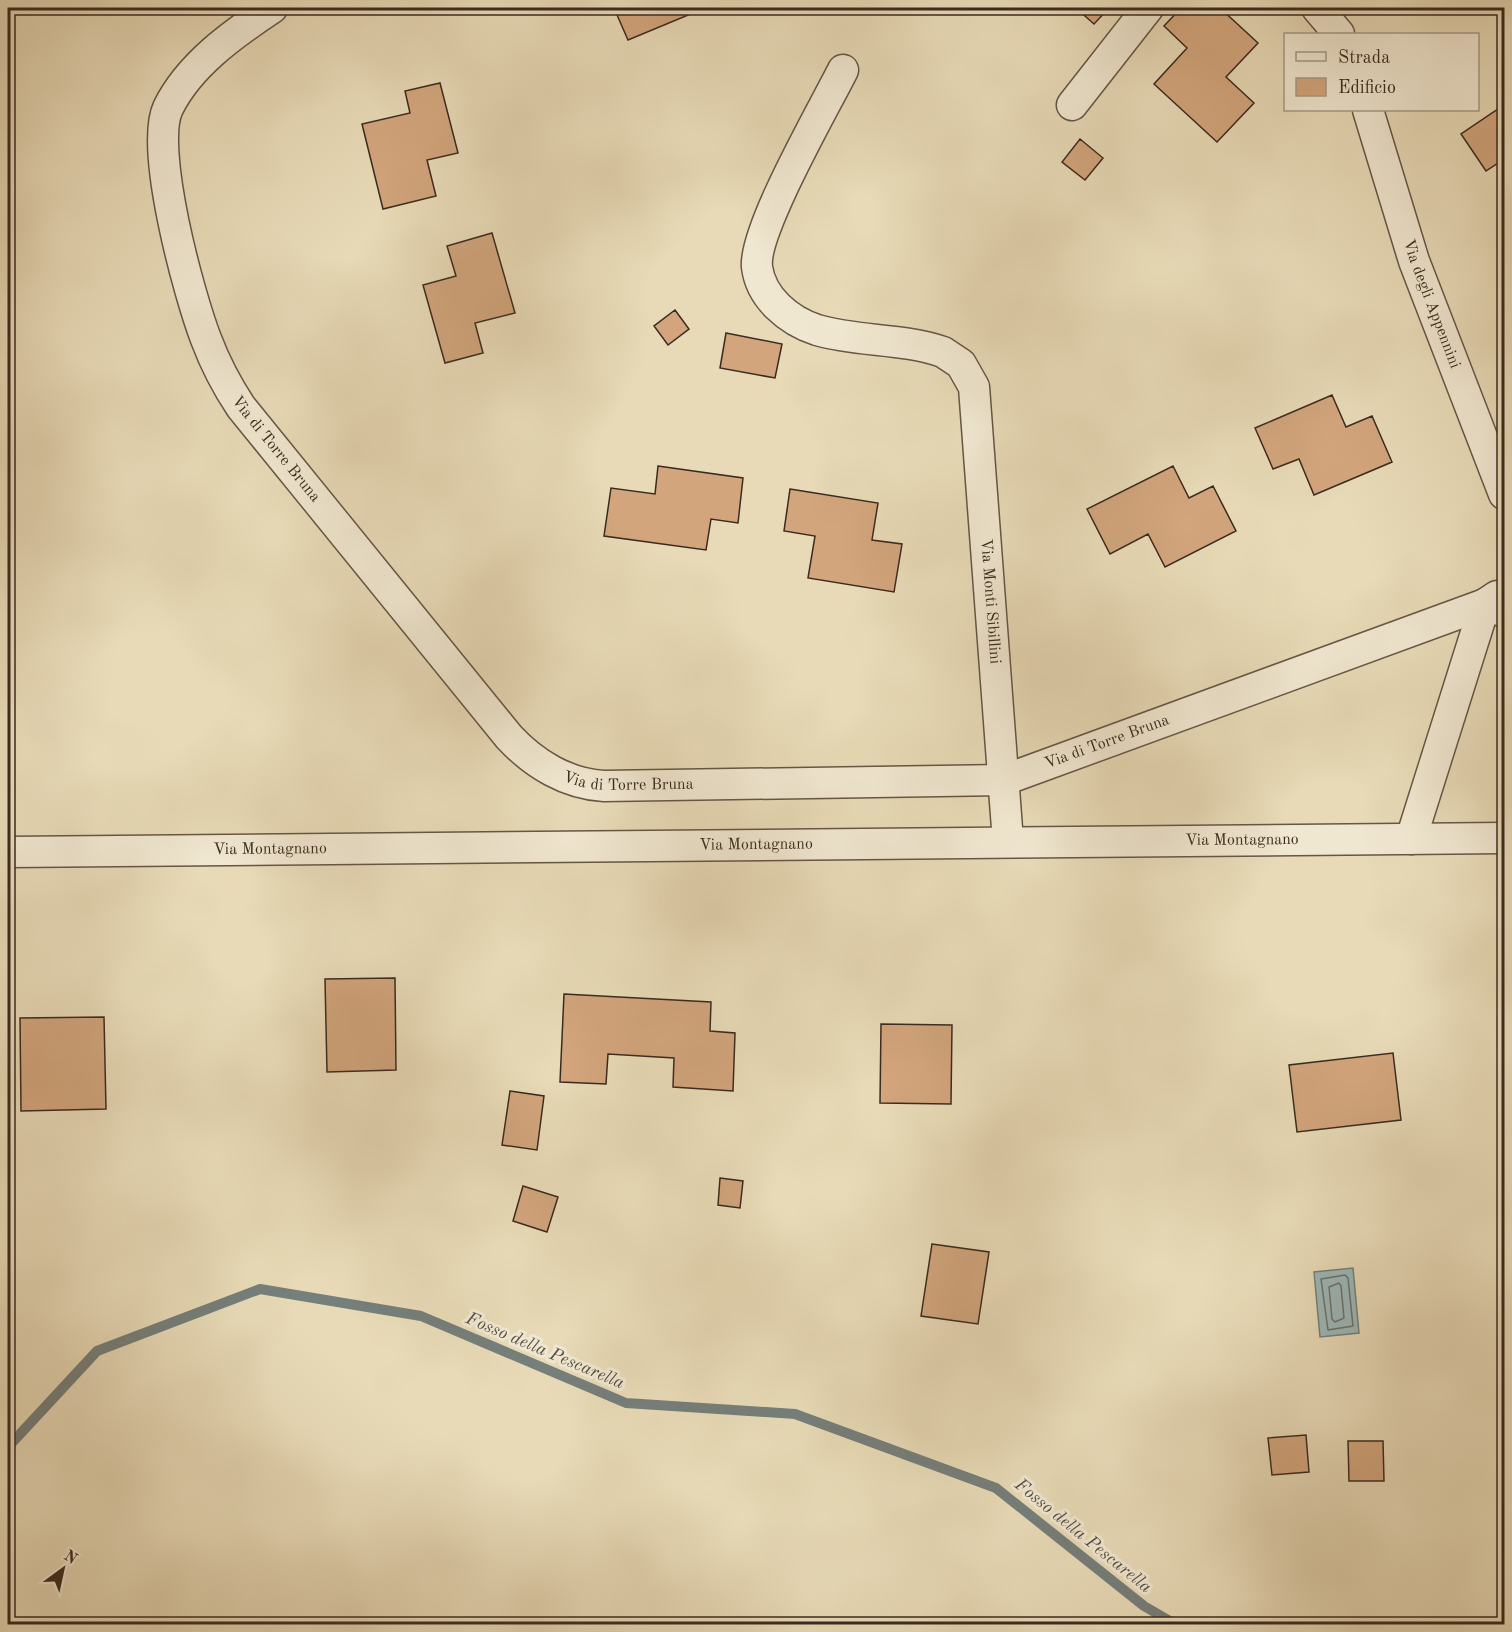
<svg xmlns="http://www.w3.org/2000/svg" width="1512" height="1632" font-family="'Old Standard TT',serif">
<rect width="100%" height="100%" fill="#e8dab7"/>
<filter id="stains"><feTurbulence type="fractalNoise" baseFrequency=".00333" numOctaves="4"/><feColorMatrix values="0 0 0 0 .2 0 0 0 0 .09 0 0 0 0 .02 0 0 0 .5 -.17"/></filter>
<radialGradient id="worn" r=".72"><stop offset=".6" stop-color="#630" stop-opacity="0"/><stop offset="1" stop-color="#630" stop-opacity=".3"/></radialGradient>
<!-- water -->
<path fill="#9cb8b9" stroke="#757f7b" stroke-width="1.5" d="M1353,1268L1359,1333L1320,1337L1314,1272Z"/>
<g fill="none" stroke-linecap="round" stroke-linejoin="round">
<!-- shore -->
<path stroke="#6b716c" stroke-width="1.5" d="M1345,1275L1348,1278L1353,1326L1328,1330L1321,1279Z
M1339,1283L1341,1286L1344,1318L1335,1322L1332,1319L1329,1287Z"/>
<!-- stream -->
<path stroke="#757f7b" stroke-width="10" d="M8,1447L97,1351L260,1289L421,1316L626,1403L795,1414L996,1488L1144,1606L1175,1624"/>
</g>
<!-- building -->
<path fill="#d2a57c" stroke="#3a2a1f" stroke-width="1.5" d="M614,8H705L628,40Z
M1076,8H1109L1094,24Z
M1181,8H1220L1258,43L1226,77L1254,103L1217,142L1154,84L1187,48L1164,26Z
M440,83L458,153L427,160L436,196L383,209L362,124L410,113L405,91Z
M1504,105V159L1486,171L1461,134Z
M1080,139L1103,158L1085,180L1062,162Z
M492,233L515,313L475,323L483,353L445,363L423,285L456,276L447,246Z
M675,310L689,329L668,345L654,326Z
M726,333L782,344L775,378L720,368Z
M1332,395L1346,427L1372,416L1392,462L1314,495L1299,459L1273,469L1255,428Z
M658,466L743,478L738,523L711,519L706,550L604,536L611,488L655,494Z
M1173,466L1189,498L1213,486L1236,531L1165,567L1148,534L1110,554L1087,509Z
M790,489L878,503L872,540L902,544L894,592L808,578L815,536L784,531Z
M395,978L396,1070L327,1072L325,979Z
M564,994L711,1002L710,1031L735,1033L733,1091L673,1087L674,1058L608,1054L606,1084L560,1082Z
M104,1017L106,1109L21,1111L20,1018Z
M881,1024L952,1025L951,1104L880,1103Z
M1393,1053L1401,1120L1297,1132L1289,1065Z
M510,1091L544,1096L537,1150L502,1145Z
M720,1178L743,1181L740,1208L718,1205Z
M523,1186L558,1197L547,1232L513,1221Z
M932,1244L989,1252L978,1324L921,1316Z
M1306,1435L1309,1472L1272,1475L1268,1438Z
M1348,1441H1383L1384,1481H1349Z"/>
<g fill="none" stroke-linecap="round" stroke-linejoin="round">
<defs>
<g id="minor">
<path id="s1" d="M272,8C233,34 189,65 168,108C149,148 189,295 206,339C215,363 227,386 241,407L509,737C534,764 567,784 604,786L1004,780L1485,604L1504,612"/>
<path d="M1317,8L1339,34"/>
<path id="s2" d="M843,70C824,108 753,231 757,267C761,298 789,321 817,330C858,342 903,338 943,352L961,364L974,387L1008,842"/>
<path d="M1072,105L1148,8"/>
<path id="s3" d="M1368,110L1414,261L1504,494"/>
<path d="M1411,839L1485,604L1497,596"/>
<path id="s4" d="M8,852L1504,838"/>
</g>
</defs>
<!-- minor casing -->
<use href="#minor" stroke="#665645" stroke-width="33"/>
<!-- minor -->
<use href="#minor" stroke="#f0e7d0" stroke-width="30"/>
</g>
<g text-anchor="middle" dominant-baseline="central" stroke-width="6" stroke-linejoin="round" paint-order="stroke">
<!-- street labels -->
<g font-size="16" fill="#3a2a1f" stroke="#f0e7d0">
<text stroke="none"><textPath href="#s3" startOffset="204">Via degli Appennini</textPath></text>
<text stroke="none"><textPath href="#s1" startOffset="514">Via di Torre Bruna</textPath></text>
<text stroke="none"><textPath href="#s2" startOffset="699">Via Monti Sibillini</textPath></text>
<text stroke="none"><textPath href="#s1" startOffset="1504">Via di Torre Bruna</textPath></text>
<text stroke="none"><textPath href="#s1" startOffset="1018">Via di Torre Bruna</textPath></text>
<text stroke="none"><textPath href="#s4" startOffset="1234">Via Montagnano</textPath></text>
<text stroke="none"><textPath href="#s4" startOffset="748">Via Montagnano</textPath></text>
<text stroke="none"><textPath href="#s4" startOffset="262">Via Montagnano</textPath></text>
</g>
<!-- water labels -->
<g font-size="18" font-style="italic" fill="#524e46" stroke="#f0e7d0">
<text transform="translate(545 1351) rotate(23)">Fosso della Pescarella</text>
<text transform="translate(1083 1536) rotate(39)">Fosso della Pescarella</text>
</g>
</g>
<!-- margin -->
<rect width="1512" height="1632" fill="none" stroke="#e8dab7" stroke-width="30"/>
<rect x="9" y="9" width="1494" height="1614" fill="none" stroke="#3a2a1f" stroke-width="3"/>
<rect x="15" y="15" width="1482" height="1602" fill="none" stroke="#3a2a1f" stroke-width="1.5"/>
<!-- legend -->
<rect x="1284" y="33" width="195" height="78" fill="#f0e7d0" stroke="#a79b89" stroke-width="1.5"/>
<rect x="1296" y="52" width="30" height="9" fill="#f0e7d0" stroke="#a79b89" stroke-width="1.5"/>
<text x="1338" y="63" font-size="18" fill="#3a2a1f">Strada</text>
<rect x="1296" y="78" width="30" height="18" fill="#d2a57c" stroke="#a79b89" stroke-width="1.5"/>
<text x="1338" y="93" font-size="18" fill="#3a2a1f">Edificio</text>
<!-- north arrow -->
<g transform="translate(63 1569) rotate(33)" stroke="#f0e7d0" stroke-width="4.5" paint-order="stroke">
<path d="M0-4.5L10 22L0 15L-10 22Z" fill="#3a2a1f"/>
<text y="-9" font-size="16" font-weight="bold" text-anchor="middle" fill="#3a2a1f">N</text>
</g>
<rect width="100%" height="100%" filter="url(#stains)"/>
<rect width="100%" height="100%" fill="url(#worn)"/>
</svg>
